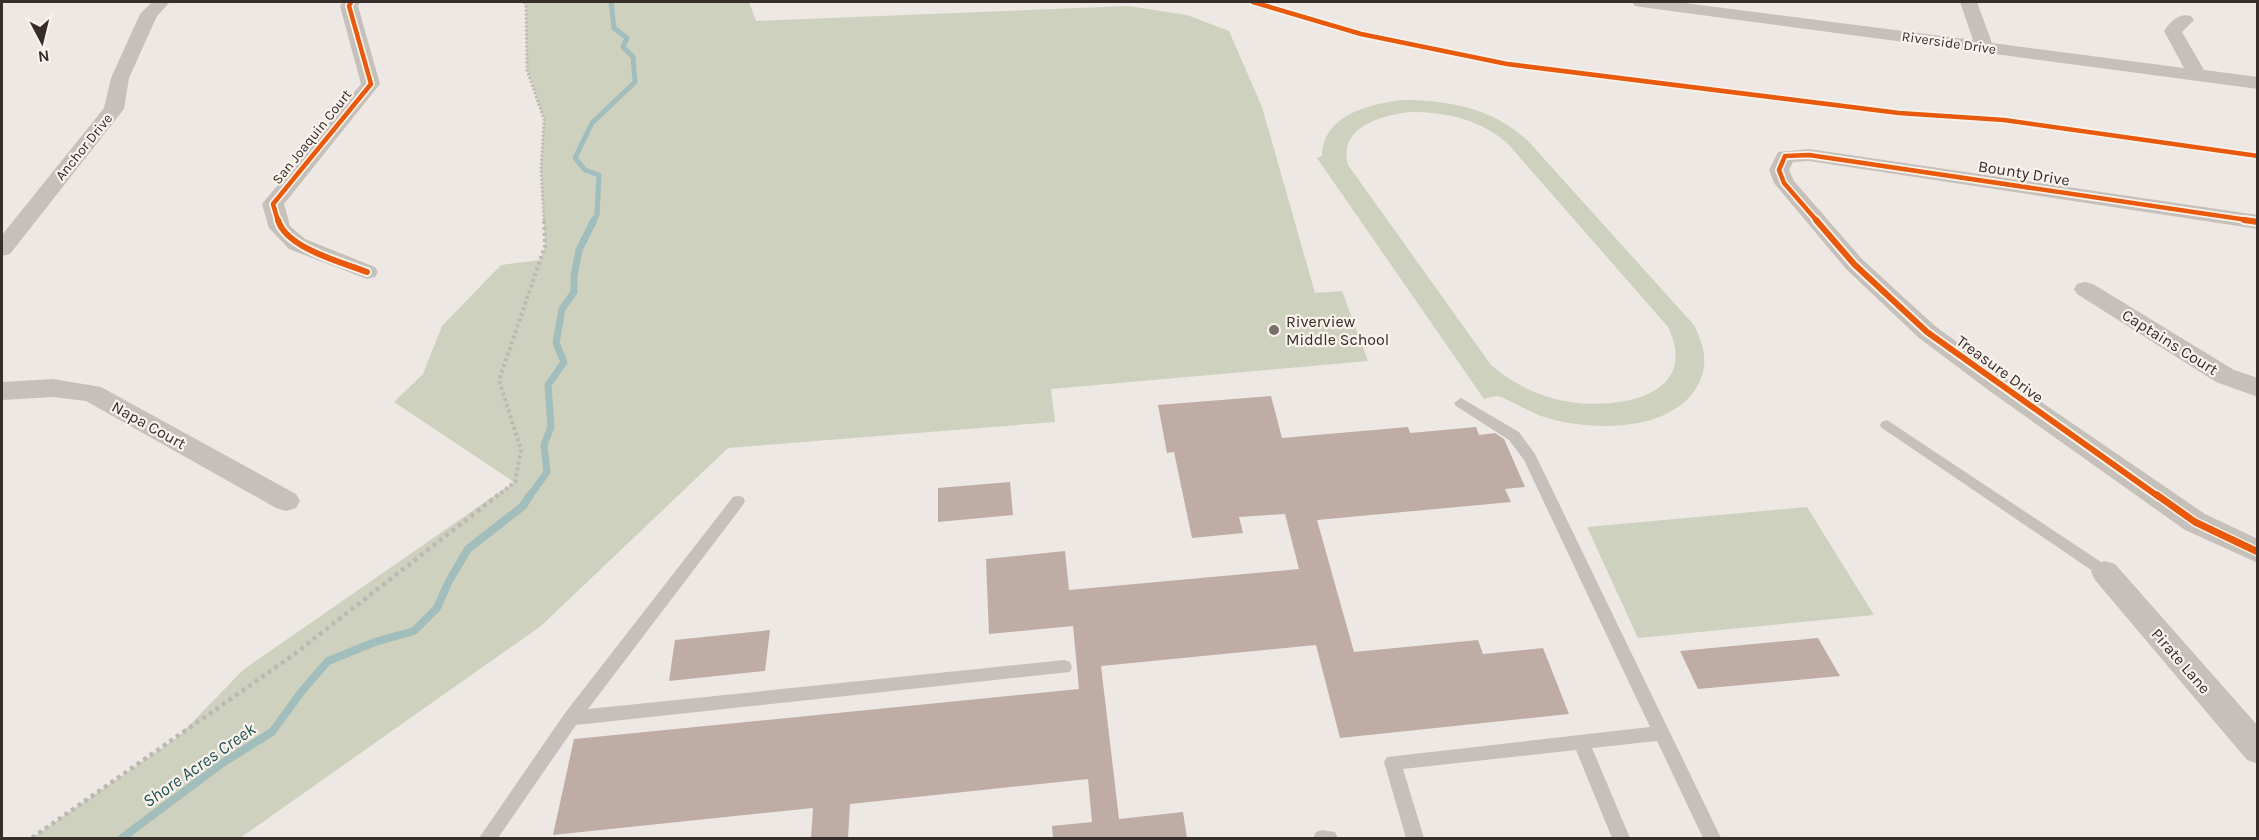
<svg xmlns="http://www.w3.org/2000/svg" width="2259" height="840" font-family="Karla,sans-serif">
<rect width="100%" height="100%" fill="#ede8e3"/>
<!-- green -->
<path fill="#ced1be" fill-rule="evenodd" d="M524,2H749L756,21L1128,6L1187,15L1229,31L1262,107L1315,293L1342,291L1368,361L1051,389L1055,422L728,448L541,626L240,838H32L179,736L243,670L514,482L394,402L423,374L442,326L501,265L540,260L545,246L541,169L544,119L527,70L526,6Z
M1403,100C1450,100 1495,109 1529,142L1694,325C1705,347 1710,368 1695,390C1666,433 1588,431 1544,417C1532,413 1506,398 1498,396C1494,396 1488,398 1484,399L1317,158L1322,156C1323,115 1369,104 1403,100ZM1409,112C1446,112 1481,119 1509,145L1668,327C1704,402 1604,412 1555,399C1531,393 1510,381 1491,365L1348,165C1338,127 1380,116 1409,112Z
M1807,507L1874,615L1638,638L1587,527Z"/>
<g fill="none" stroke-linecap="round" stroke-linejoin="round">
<!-- stream-far2 -->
<path stroke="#a1bdbc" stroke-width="5" d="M593,221L597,215L599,175L585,170L575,158L592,123L635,82L633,57L623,47L627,38L614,28L611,2"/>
<!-- stream-far1 -->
<path stroke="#a1bdbc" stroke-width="7" d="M529,497L547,472L544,445L551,427L548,385L564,362L556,343L562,309L574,292V276L579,250L594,220"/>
<!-- stream -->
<path stroke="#a1bdbc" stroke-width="8" d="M122,838L221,764L272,732L302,691L328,661L375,642L414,631L437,608L449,581L468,549L523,506L530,495"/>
</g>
<!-- building -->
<path fill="#bfada5" d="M1271,396L1282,438L1408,427L1410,433L1476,427L1479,435L1495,433L1504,439L1525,487L1505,489L1511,502L1317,520L1354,652L1478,640L1483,654L1543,648L1569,714L1340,738L1316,645L1101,666L1119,819L1183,812L1187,838H1053L1052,826L1092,822L1088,779L850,804L848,838H811L813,808L553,835L574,739L1079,689L1073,626L989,634L986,559L1065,551L1069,590L1299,569L1285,514L1239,517L1243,533L1192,538L1174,452L1167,453L1158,405Z
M1010,482L1013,515L938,522V488Z
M770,630L765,671L669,681L675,640Z
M1818,638L1840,676L1698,689L1680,651Z"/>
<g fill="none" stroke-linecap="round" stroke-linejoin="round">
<!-- path-far2 -->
<path stroke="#beb8b4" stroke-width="3" stroke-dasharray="2 2" stroke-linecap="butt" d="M524,2L526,6L527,70L544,119L541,169L544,221"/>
<!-- path-far1 -->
<path stroke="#beb8b4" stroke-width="4" stroke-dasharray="3 3" stroke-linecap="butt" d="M496,497L515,482L521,450L499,380L545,246L544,220"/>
<!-- path -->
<path stroke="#beb8b4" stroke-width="4.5" stroke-dasharray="4 4" stroke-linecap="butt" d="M32,838L292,656L498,495"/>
<!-- service -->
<path fill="#c6c0bb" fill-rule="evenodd" d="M1461,398L1519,432L1535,454L1721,838H1703L1657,741L1592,748L1630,838H1612L1576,750L1403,769L1424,838H1406L1384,762L1387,757L1650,727L1524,460L1509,440L1456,406L1454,403Z
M1887,420L2110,568L2113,572L2110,576L2105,578L2100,576L1882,428L1880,425L1882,422Z
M738,496L743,497L745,501L743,505L588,709L1064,660L1070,662L1072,667L1070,672L576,725L498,838H479L565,713L733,497Z
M1322,830L1335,832L1338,838H1313L1316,832Z"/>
<!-- minor -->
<path fill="#c6c0bb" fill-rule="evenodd" d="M152,2H170L157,16L129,78L124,109L10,254L2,256V235L104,108L111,78L140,14Z
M343,2H360L358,6L380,84L284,204L290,226L305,239L375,267L378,272L375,277L367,279L289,249L269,228L262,204L361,84L340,6Z
M1632,2H1677L1973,40L1960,2H1977L1992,43L2184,68L2164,31C2171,21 2179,13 2191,16L2194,20L2182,32L2204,70L2258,77V89L1641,7L1635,6Z
M1809,149L2258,215V229L1809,161L1793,162L1789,170L1794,181L1862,259L1935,326L2009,380L2205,514L2258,539V563L2185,530L1991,392L1919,338L1846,269L1774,183L1769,170L1778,152Z
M2085,282L2093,284L2234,370L2258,378V397L2216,382L2077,294L2074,289L2077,284Z
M53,379L101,387L296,494L300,501L296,508L286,511L276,508L86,401L53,397L2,400V382Z
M2105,561L2115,564L2258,726V764L2247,760L2095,580L2091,572L2095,564Z"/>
<defs>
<path id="cycleway-far2" d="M1253,2L1361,34L1507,64L1899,113L2004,120L2258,156
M278,221L273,204L371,84L349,6L351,2
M1817,221L1784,183L1779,170L1785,156L1809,155L2254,221"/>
<path id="cycleway-far1" d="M278,220C286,248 341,262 367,272
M1816,220L1854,264L1927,332L2159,497
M2244,220L2258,222"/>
<path id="cycleway" d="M2157,495L2195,522L2258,552"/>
</defs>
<!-- cycleway-far2 casing -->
<use href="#cycleway-far2" stroke="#f9f2eb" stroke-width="8"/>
<!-- cycleway-far1 casing -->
<use href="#cycleway-far1" stroke="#f9f2eb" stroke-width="10"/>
<!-- cycleway casing -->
<use href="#cycleway" stroke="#f9f2eb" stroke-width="10"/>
<!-- cycleway-far2 -->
<use href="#cycleway-far2" stroke="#e8590c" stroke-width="4.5"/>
<!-- cycleway-far1 -->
<use href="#cycleway-far1" stroke="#e8590c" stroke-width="6"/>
<!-- cycleway -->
<use href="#cycleway" stroke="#e8590c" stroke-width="7"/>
</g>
<!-- markers -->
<circle fill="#776f6b" stroke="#f9f2eb" stroke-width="2" cx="1274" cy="330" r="6"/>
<g text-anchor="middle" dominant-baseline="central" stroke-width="4.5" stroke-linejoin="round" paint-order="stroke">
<!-- far-street labels -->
<g font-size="14" fill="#372e2a" stroke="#f9f2eb">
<text transform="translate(1949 43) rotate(8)">Riverside Drive</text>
<text transform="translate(312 137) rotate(-51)">San Joaquin Court</text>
<text transform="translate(84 147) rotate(-51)">Anchor Drive</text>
</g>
<!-- street labels -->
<g font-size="16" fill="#372e2a" stroke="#f9f2eb">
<text transform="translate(2024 173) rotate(9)">Bounty Drive</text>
<text transform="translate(2170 342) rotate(32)">Captains Court</text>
<text transform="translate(2000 369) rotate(36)">Treasure Drive</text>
<text transform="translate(149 425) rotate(29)">Napa Court</text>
<text transform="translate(2181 661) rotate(49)">Pirate Lane</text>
</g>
<!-- poi labels -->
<g font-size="16" fill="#372e2a" stroke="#f9f2eb" text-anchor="start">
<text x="1286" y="321">Riverview<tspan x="1286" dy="18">Middle School</tspan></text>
</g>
<!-- water labels -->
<g font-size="18" font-style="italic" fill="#225456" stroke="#f9f2eb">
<text transform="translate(199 765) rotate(-35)">Shore Acres Creek</text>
</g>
</g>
<!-- border -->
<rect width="2259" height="840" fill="none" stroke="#372e2a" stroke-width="6"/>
<!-- north arrow -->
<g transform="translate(42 42) rotate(173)" stroke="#f9f2eb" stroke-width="4.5" paint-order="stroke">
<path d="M0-4.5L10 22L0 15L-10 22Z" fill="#372e2a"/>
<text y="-9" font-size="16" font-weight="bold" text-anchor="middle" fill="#372e2a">N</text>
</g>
</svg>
